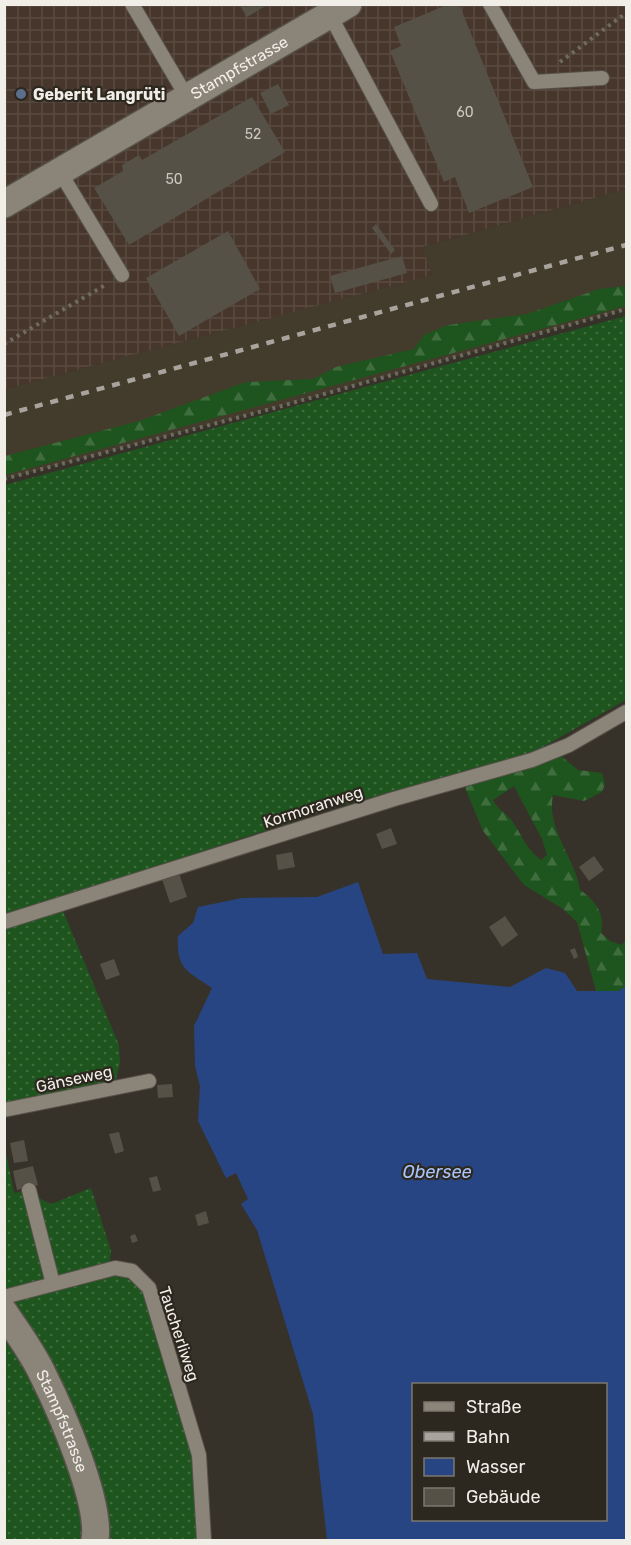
<svg xmlns="http://www.w3.org/2000/svg" width="631" height="1545" font-family="Rubik,sans-serif">
<defs>
<pattern id="industrial-grid" width="8" height="8" patternUnits="userSpaceOnUse" patternTransform="scale(1.5)"><rect width="8" height="8" fill="#47362c"/><path d="M0 4h8M4 0v8" fill="none" stroke="#594a40"/></pattern>
<pattern id="grass-dots" width="8" height="8" patternUnits="userSpaceOnUse" patternTransform="scale(1.5)"><rect width="8" height="8" fill="#1e541d"/><path d="M2 2h.1M6 6h.1" fill="none" stroke="#3f6d3e" stroke-width="1.8" stroke-linecap="round"/></pattern>
<pattern id="forest-firs" width="22" height="20" patternUnits="userSpaceOnUse" patternTransform="scale(1.5)"><rect width="22" height="20" fill="#1e541d"/><path d="M5 1l3.5 6h-7zM16 11l3.5 6h-7z" fill="#3f6d3e"/></pattern>
</defs>
<rect width="100%" height="100%" fill="#373229"/>
<!-- built -->
<path fill="#433b2b" d="M626,189V309L278,407L5,479V389L431,275L422,247Z"/>
<!-- industrial -->
<path fill="url(#industrial-grid)" d="M5,5H626V189L422,247L432,275L5,389Z"/>
<!-- grass -->
<path fill="url(#grass-dots)" d="M626,316V700L534,752L333,808L58,899L119,1045L120,1063L116,1079L5,1106V485Z
M4,1143L14,1193L24,1191L51,1204L91,1188L111,1251L110,1263L149,1288L199,1455L204,1540H105L5,1294Z
M4,1330L26,1363L78,1489L84,1540H5Z"/>
<!-- forest -->
<path fill="url(#forest-firs)" fill-rule="evenodd" d="M626,286V306L5,475V456L139,421L246,382L313,379L336,367L414,349L424,335L448,325L527,314L599,289Z
M560,755L578,770L602,773L605,784L602,792L584,801L553,795C546,830 575,857 580,890C595,900 606,915 601,933L610,941L622,945L626,939V986L619,991H596L577,922L563,909L524,885L483,831L466,790L465,785ZM514,786L542,839L547,855L541,860C526,849 522,835 512,821C506,813 498,810 493,800Z"/>
<!-- water -->
<path fill="#284583" fill-rule="evenodd" d="M358,882L383,954L417,953L427,979L510,987L546,968L565,973L577,991H619L626,986V1540H327L313,1414L257,1230L241,1204L248,1199L236,1173L226,1178L198,1121L200,1086L195,1066L194,1026L212,988C187,971 176,969 178,936L193,923L198,907L242,898L317,897ZM414,1384H606V1520H414Z"/>
<!-- building -->
<path fill="#565146" d="M239,4H269L247,17Z
M449,4H459L533,187L469,213L455,177L444,182L390,51L401,46L394,27Z
M278,84L289,105L271,114L260,93Z
M252,97L285,152L129,245L94,188L123,171L122,165L139,155L142,160Z
M376,224L395,250L391,254L372,228Z
M228,231L260,289L179,336L146,278Z
M402,256L407,273L335,293L330,276Z
M391,828L397,844L382,849L376,834Z
M292,852L295,867L278,870L276,855Z
M594,856L604,870L589,881L579,867Z
M179,873L187,897L170,903L162,879Z
M505,916L518,935L502,947L489,927Z
M575,948L578,957L574,959L570,950Z
M114,959L120,975L106,980L100,964Z
M172,1084L173,1097L158,1098L157,1085Z
M119,1132L124,1151L115,1154L109,1134Z
M24,1140L28,1161L14,1163L10,1143Z
M33,1166L38,1185L17,1190L13,1171Z
M157,1176L161,1190L153,1192L149,1178Z
M206,1211L209,1223L198,1226L195,1215Z
M135,1234L138,1241L132,1243L130,1236Z"/>
<g fill="none" stroke-linecap="round" stroke-linejoin="round">
<defs>
<path id="lane" d="M132,4L188,99
M490,4L534,82L602,78
M330,15L431,204
M60,172L122,275
M4,922L394,799L532,760L569,745L626,712
M4,1110L149,1081
M29,1190L53,1284
M4,1297L115,1268L132,1271L149,1288L199,1455L204,1540"/>
<g id="street">
<path id="s1" d="M4,204L348,4"/>
<path id="s2" d="M4,1312C17,1332 33,1353 43,1375C61,1411 101,1502 95,1540"/>
</g>
</defs>
<!-- lane casing -->
<use href="#lane" stroke="#565149" stroke-width="16"/>
<!-- street casing -->
<use href="#street" stroke="#565149" stroke-width="30"/>
<!-- path -->
<path stroke="#6f6b62" stroke-width="4" stroke-dasharray="3 4.5" stroke-linecap="butt" d="M560,62L626,13
M4,344L107,284
M4,479L278,407L626,309"/>
<!-- lane -->
<use href="#lane" stroke="#8a8479" stroke-width="14"/>
<!-- street -->
<use href="#street" stroke="#8a8479" stroke-width="27"/>
<!-- rail -->
<path stroke="#a8a49d" stroke-width="4.5" stroke-dasharray="8 8" stroke-linecap="butt" d="M4,415L626,245"/>
</g>
<!-- markers -->
<circle fill="#5c6f8a" stroke="#2d281f" stroke-width="2" cx="21" cy="94" r="6"/>
<g text-anchor="middle" dominant-baseline="central" stroke-width="4.5" stroke-linejoin="round" paint-order="stroke">
<!-- number labels -->
<g font-size="14" fill="#cac7c0">
<text x="465" y="112">60</text>
<text x="253" y="134">52</text>
<text x="174" y="179">50</text>
</g>
<!-- street labels -->
<g font-size="16" fill="#f1eee8" stroke="#2d281f">
<text stroke="none"><textPath href="#s1" startOffset="272">Stampfstrasse</textPath></text>
<text transform="translate(313 807) rotate(-18)">Kormoranweg</text>
<text transform="translate(74 1079) rotate(-12)">Gänseweg</text>
<text transform="translate(179 1334) rotate(72)">Taucherliweg</text>
<text stroke="none"><textPath href="#s2" startOffset="124">Stampfstrasse</textPath></text>
</g>
<!-- poi labels -->
<g font-size="16" font-weight="bold" fill="#f1eee8" stroke="#2d281f" text-anchor="start">
<text x="33" y="94">Geberit Langrüti</text>
</g>
<!-- water labels -->
<g font-size="18" font-style="italic" fill="#a8c5fc" stroke="#2d281f">
<text x="437" y="1172">Obersee</text>
</g>
</g>
<!-- border -->
<rect width="631" height="1545" fill="none" stroke="#f1eee8" stroke-width="12"/>
<!-- legend -->
<rect x="412" y="1383" width="195" height="138" fill="#2d281f" stroke="#7b776f" stroke-width="1.5"/>
<rect x="424" y="1402" width="30" height="9" fill="#8a8479" stroke="#7b776f" stroke-width="1.5"/>
<text x="466" y="1413" font-size="18" fill="#f1eee8">Straße</text>
<rect x="424" y="1432" width="30" height="9" fill="#a8a49d" stroke="#7b776f" stroke-width="1.5"/>
<text x="466" y="1443" font-size="18" fill="#f1eee8">Bahn</text>
<rect x="424" y="1458" width="30" height="18" fill="#284583" stroke="#7b776f" stroke-width="1.5"/>
<text x="466" y="1473" font-size="18" fill="#f1eee8">Wasser</text>
<rect x="424" y="1488" width="30" height="18" fill="#565146" stroke="#7b776f" stroke-width="1.5"/>
<text x="466" y="1503" font-size="18" fill="#f1eee8">Gebäude</text>
</svg>
